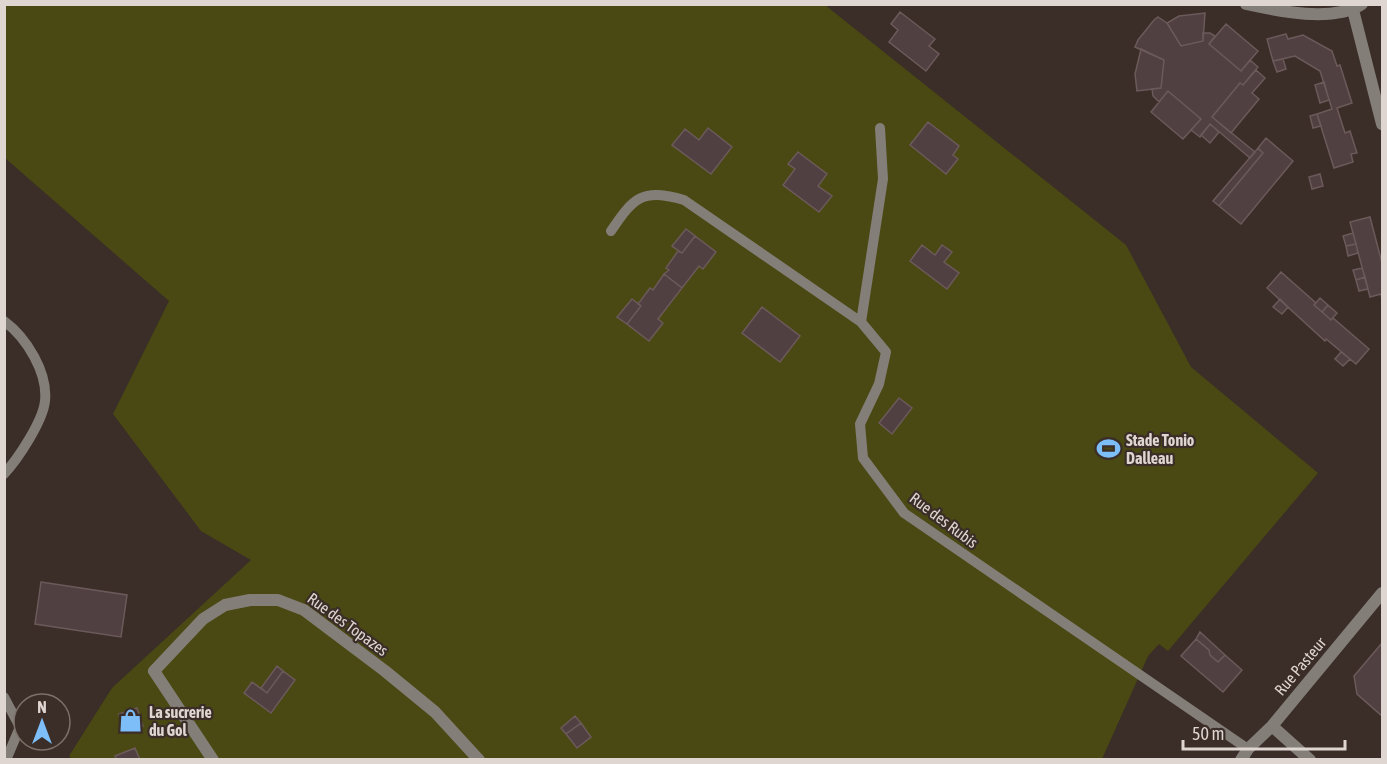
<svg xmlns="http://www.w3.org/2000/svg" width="1387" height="764" font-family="'Asap Condensed',sans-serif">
<rect width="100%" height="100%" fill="#3b2d27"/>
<!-- green -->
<path fill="#4a4913" d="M5,5H825L1126,245L1191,367L1318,473L1168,651L1159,644L1148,656L1102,759H72L69,756L112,688L251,560L201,531L113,414L169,301L5,158Z"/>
<!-- building -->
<path fill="#514041" stroke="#6c5a5b" stroke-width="1.5" d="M900,12L935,39L929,46L939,54L926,71L889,42L898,30L891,24Z
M1205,13L1203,41L1181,46L1167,23L1179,16Z
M1158,17L1167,23L1181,46L1203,41V33H1210L1215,36L1209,44L1241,71L1250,60L1258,67L1243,85L1240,83L1212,117L1255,152L1250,158L1210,124L1200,137L1191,130L1201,119L1168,91L1159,102L1153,96L1152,89L1161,88L1164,60L1135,47L1138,40L1154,20Z
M1226,24L1258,51L1241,71L1209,44Z
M1286,34L1288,39L1303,35L1332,51L1337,66L1340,65L1352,103L1337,108L1345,133L1350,131L1357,153L1351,154L1353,162L1334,168L1317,114L1332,109L1320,71L1295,56L1273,61L1267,39Z
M1141,49L1164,60L1161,88L1137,91L1135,74Z
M1283,59L1286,69L1277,72L1273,61Z
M1256,70L1265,78L1252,93L1259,99L1231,133L1212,117L1240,83L1243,85Z
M1324,82L1329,100L1320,103L1315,85Z
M1168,91L1201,119L1183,139L1151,112Z
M1317,114L1321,126L1313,128L1310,116Z
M928,122L959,146L953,155L958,159L946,174L910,145Z
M1210,124L1219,132L1210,143L1201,135Z
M708,128L732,147L711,174L672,145L685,129L699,140Z
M1266,138L1293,161L1241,224L1219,206L1263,153L1258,148Z
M1258,148L1263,153L1219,206L1213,201Z
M798,152L827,174L818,186L832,196L819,212L783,185L795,169L788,164Z
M1320,174L1323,186L1312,189L1309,177Z
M1370,217L1382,263V300L1381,294L1370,297L1350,222Z
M686,229L695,236L682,253L672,246Z
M1353,233L1356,244L1346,246L1343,236Z
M695,236L716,252L703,269L699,266L682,288L664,274L669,270L666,268L678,251L682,253Z
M1356,244L1358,253L1348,256L1346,246Z
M922,245L935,255L942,245L952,252L944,262L959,273L947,289L910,261Z
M1362,268L1365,277L1356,280L1353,270Z
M1281,272L1316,303L1314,305L1322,312L1331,320L1333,318L1369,349L1356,364L1326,339L1325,341L1267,288Z
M664,274L682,288L658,319L663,323L649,341L627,324L641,306L638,304L650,288L653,290Z
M1365,277L1368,289L1359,291L1356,280Z
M1320,298L1328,305L1322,312L1314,305Z
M632,299L641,306L627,324L617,317Z
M1280,299L1288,307L1282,314L1273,307Z
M1328,305L1337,313L1331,320L1322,312Z
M762,307L800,336L780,362L742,333Z
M1341,352L1350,359L1343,366L1335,359Z
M899,398L912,408L892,434L879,423Z
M41,582L127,595L121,637L35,624Z
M1200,632L1225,655L1218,662L1210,655L1209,650L1196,639Z
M1196,639L1209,650L1210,655L1218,662L1225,655L1242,670L1223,692L1181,656Z
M1382,643V716L1357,694L1354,676Z
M277,666L283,671L267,693L261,688Z
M283,671L295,680L271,713L244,693L252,682L267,693Z
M137,708L143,726L134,729L128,711Z
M128,711L134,729L124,732L119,714Z
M575,716L581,723L566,734L561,728Z
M581,723L591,737L577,748L566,734Z
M135,748L140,760H117L115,756Z"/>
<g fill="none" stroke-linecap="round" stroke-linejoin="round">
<!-- service -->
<path stroke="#837e78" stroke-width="10" d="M611,231C634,197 642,188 684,200L861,322L886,352L879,384L860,424L863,458L904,513L1248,749
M4,321C27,338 48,373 45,401C43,421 18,459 4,474
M861,322L883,179L880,128
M4,697L20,727L6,760"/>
<!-- minor -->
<path stroke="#837e78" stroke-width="12" d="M1246,4C1278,11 1333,23 1362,4
M1353,10L1382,124
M1272,726L1310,760
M213,760L154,671L203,619L225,605L250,600H278L304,610L385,671L435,712L479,760
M1241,760L1248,749L1272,726L1382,593"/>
</g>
<!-- icons -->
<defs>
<symbol id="stadium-bare" viewBox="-9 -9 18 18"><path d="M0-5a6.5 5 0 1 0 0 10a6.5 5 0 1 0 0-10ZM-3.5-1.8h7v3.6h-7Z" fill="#7dbef9" stroke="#3b2d27" stroke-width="2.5" paint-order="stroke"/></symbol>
<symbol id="shop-bare" viewBox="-9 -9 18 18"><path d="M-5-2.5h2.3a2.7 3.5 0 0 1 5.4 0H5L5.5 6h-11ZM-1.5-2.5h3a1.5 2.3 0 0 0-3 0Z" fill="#7dbef9" stroke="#3b2d27" stroke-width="2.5" paint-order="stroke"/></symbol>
</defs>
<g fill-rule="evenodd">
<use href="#stadium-bare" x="1092" y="432" width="33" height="33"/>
<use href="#shop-bare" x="114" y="704" width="33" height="33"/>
</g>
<g text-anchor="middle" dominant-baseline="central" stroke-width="4.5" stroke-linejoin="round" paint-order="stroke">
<!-- poi labels -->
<g font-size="16" font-weight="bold" fill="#dfd5d1" stroke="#3b2d27" text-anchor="start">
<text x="1126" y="440">Stade Tonio<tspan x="1126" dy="18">Dalleau</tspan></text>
<text x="149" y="712">La sucrerie<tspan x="149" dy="18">du Gol</tspan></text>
</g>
<!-- street labels -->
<g font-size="16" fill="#dfd5d1" stroke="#3b2d27">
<text transform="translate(944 520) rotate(37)">Rue des Rubis</text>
<text transform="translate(348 624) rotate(36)">Rue des Topazes</text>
<text transform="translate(1300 666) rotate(-50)">Rue Pasteur</text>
</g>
</g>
<!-- border -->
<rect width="1387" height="764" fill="none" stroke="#dfd5d1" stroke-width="12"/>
<!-- north arrow -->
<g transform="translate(42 722)"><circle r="28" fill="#3b2d27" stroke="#7d706b" stroke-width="1.5"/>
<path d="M0-4.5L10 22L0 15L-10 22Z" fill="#7dbef9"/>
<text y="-9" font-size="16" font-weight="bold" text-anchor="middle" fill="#dfd5d1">N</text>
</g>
<!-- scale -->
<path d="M1183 740v9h162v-9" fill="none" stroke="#dfd5d1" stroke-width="3"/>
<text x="1192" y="740" font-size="18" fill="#dfd5d1" stroke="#3b2d27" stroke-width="4.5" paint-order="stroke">50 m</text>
</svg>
